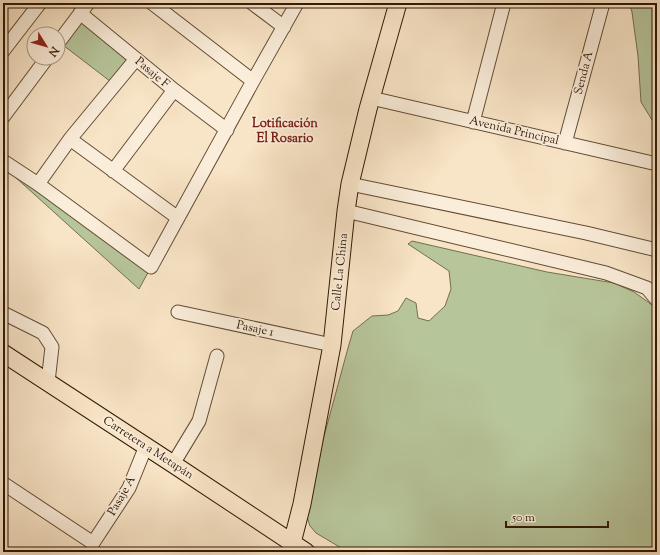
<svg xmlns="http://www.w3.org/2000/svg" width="660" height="555" font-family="'Sorts Mill Goudy',serif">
<rect width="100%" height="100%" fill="#f8e4c6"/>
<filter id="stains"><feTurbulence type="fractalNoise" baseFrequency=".005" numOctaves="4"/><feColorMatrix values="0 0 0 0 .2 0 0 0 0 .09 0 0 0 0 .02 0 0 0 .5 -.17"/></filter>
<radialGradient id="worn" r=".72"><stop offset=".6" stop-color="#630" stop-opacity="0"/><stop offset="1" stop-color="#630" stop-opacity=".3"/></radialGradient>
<!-- green -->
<path fill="#b7c59a" stroke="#746f50" d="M629,3H657V128L641,102L638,56L632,12Z
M80,13L136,59L115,85L59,42Z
M3,166L151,267L139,289Z
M412,241L547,272L614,283L634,292L655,307L657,310V552H348L316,533L310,526L307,517L323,440L348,348L353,331L372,316L388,315L398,311L406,298L416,303L418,318L429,321L445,306L451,289L449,271L408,244Z"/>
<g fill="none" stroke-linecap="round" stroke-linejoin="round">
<defs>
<path id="minor" d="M152,3L253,81
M252,3L284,27
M80,13L174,90L227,130
M58,43L88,3
M3,51L40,3
M371,98L657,164
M3,117L47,58
M473,122L504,3
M70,139L178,218
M565,143L603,3
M3,161L38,184L151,267L253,81L297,3
M113,171L174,90
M38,184L70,139L136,59
M350,184L586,233L657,250
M346,211L606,273L647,288L657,300
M178,312L332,345
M3,313L43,333L52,347L48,382
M173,464L199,421L217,356
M4,484L93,543L129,488L146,446"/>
<path id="major" d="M3,353L173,464L306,552
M292,543L302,504L332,345L346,211L350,184L368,109L398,3"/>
</defs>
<!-- minor casing -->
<use href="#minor" stroke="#634c35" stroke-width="15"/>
<!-- major casing -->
<use href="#major" stroke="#311905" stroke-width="19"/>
<!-- minor -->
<use href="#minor" stroke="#faedda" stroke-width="13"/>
<!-- major -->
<use href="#major" stroke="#f8e4c6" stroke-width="17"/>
</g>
<g text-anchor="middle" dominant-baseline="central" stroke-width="3.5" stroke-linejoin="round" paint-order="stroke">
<!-- street labels -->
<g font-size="12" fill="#311905" stroke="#faedda">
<text transform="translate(152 73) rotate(40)">Pasaje F</text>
<text transform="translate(584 73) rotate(-75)">Senda A</text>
<text transform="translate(514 131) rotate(13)">Avenida Principal</text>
<text transform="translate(340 272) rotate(-84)">Calle La China</text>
<text transform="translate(255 329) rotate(12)">Pasaje 1</text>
<text transform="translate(148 448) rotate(33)">Carretera a Metapán</text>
<text transform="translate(122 496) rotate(-60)">Pasaje A</text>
</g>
<!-- neighbourhood labels -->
<g font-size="13" font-weight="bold" fill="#7a1f14" stroke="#faedda">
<text x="285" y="124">Lotificación<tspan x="285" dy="15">El Rosario</tspan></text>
</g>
</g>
<!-- margin -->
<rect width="660" height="555" fill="none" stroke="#f8e4c6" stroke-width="16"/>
<rect x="4" y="4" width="652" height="547" fill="none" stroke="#311905" stroke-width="2"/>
<rect x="8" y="8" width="644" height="539" fill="none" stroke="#311905"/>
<!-- north arrow -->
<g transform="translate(46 46) rotate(127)"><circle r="19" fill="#faedda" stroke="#aa9885"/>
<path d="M0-3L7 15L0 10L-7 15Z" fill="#8f2418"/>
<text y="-6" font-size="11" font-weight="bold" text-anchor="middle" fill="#311905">N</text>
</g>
<!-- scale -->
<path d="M506 521v6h102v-6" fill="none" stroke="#311905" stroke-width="2"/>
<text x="512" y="521" font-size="12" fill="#311905" stroke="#faedda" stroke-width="3" paint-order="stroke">50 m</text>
<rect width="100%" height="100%" filter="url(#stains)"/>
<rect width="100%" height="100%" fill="url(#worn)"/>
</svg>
